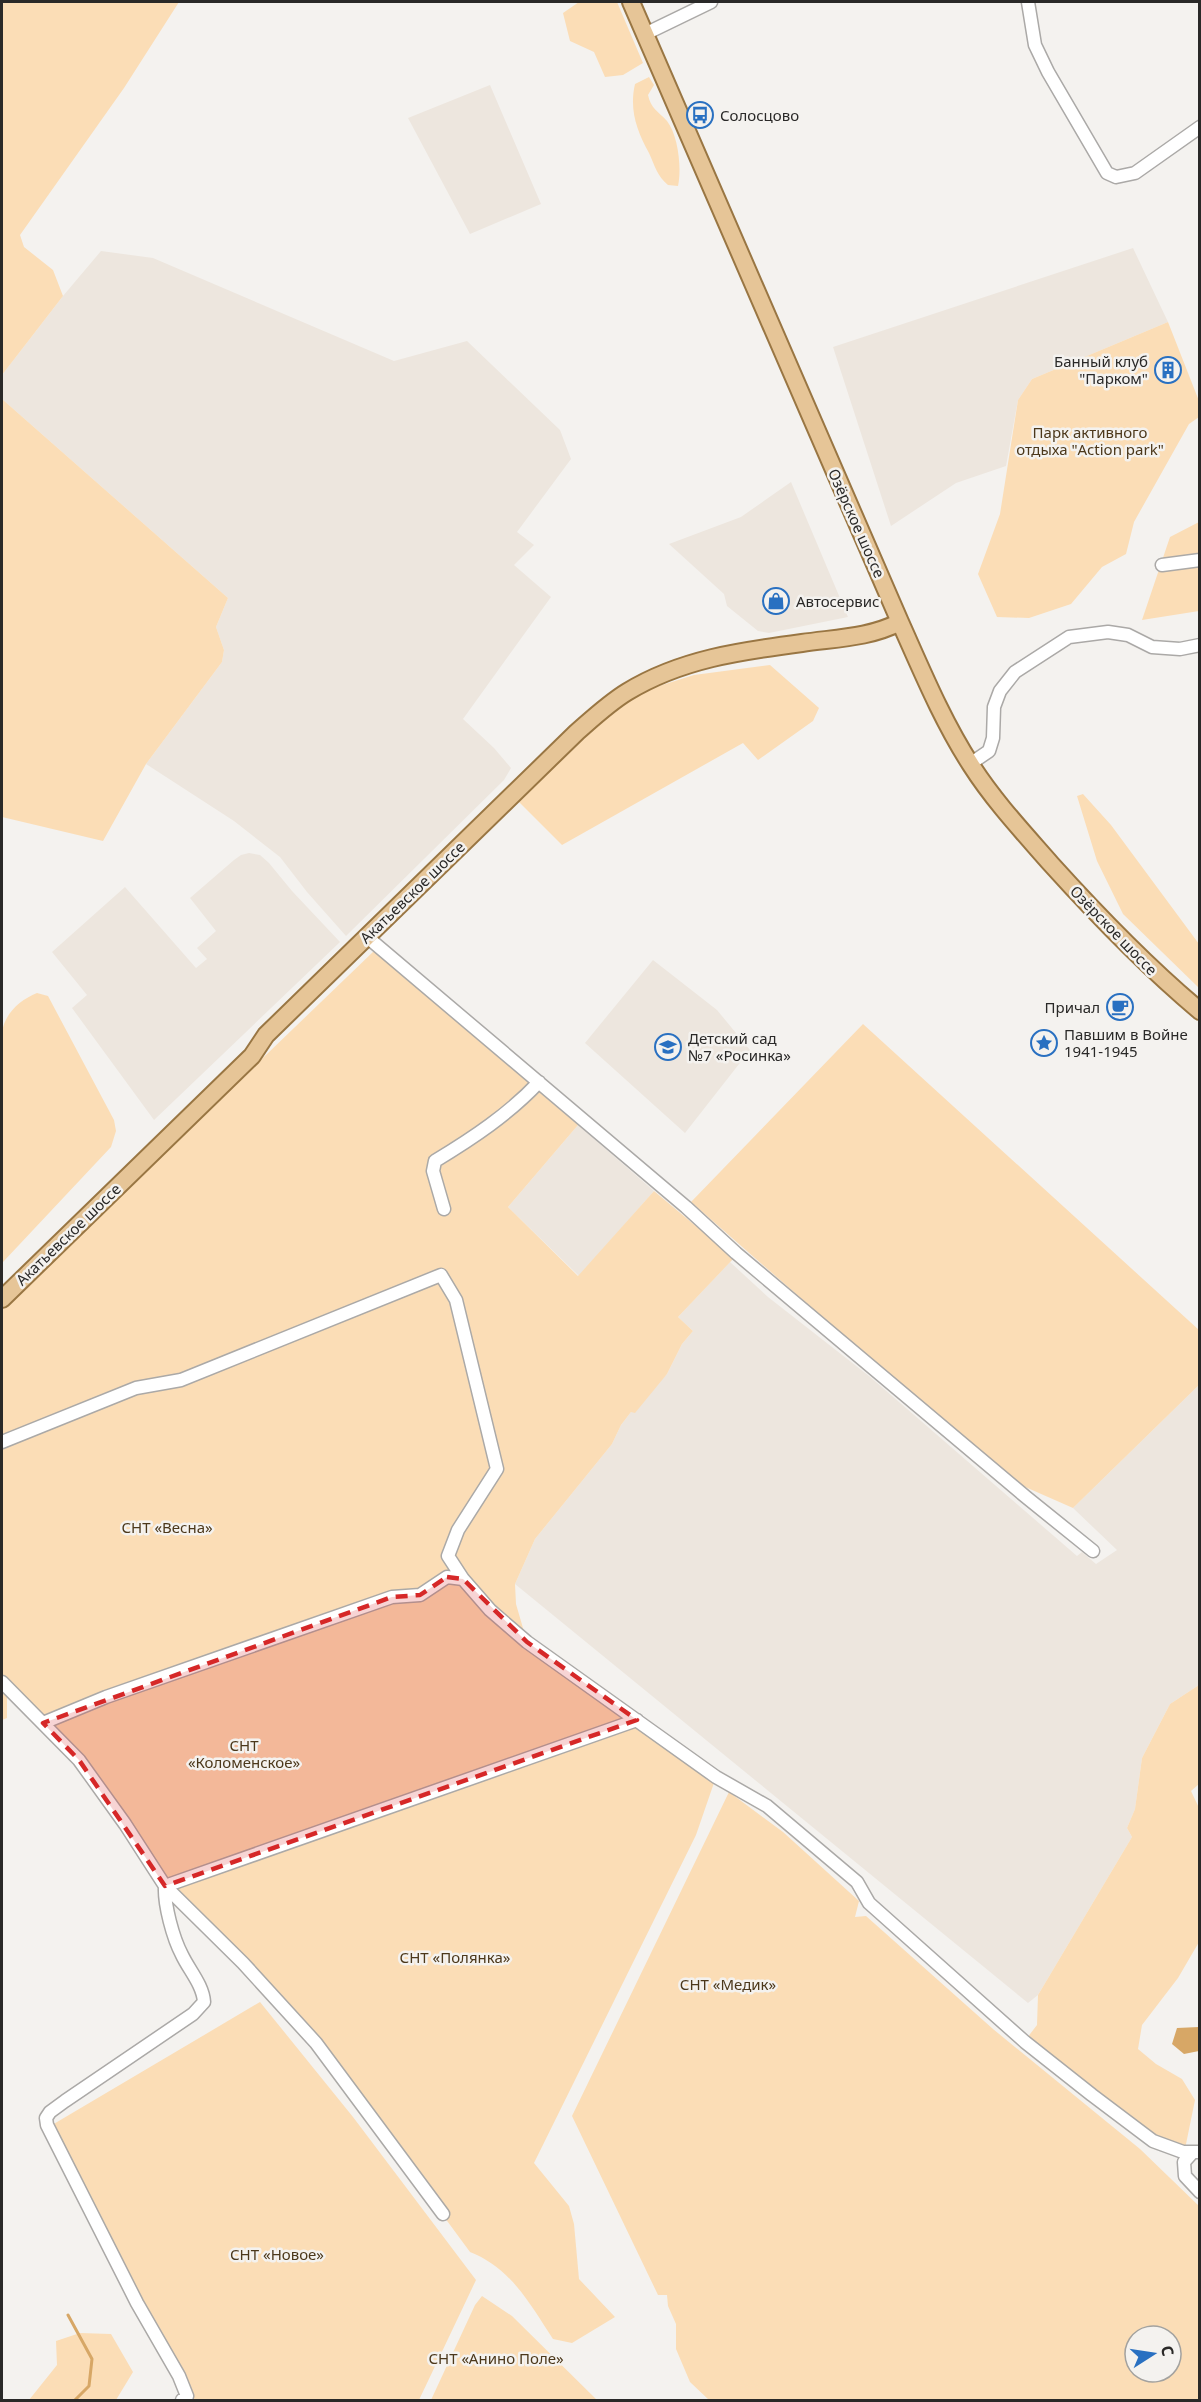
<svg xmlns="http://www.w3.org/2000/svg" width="1201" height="2402" font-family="'Noto Sans',sans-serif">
<rect width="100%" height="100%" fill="#f4f2ef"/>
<!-- built -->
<path fill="#ede6de" d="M490,85L541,204L470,234L408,118Z
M1133,248L1168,322L1032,379L1018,400L1006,466L956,483L891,526L833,347Z
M101,251L153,258L394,361L467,341L560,430L571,459L517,532L534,545L514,565L551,597L463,719L494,748L511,768L504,780L346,936L307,892L280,857L234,821L146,764L222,662L224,650L216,627L228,598L2,399V375L63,296Z
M791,482L848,617L769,633L758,631L727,606L724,594L669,544L741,517Z
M249,853L260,855L269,863L292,891L340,942L154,1120L72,1008L87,995L52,952L125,887L196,968L207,959L197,948L216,931L190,898L234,860L241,855Z
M653,960L717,1010L750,1050L685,1133L585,1043Z
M578,1125L654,1191L579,1276L508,1207Z
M730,1262L768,1297L869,1376L1077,1556L1082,1552L1096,1564L1117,1550L1073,1508L1199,1385V1685L1170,1704L1142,1758L1135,1809L1127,1828L1132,1837L1038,1995L1028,2003L515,1584L535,1539L612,1444L621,1425L631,1412L667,1374L682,1344L693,1331L678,1317Z"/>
<!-- green -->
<path fill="#fbddb6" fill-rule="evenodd" d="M2,2H179L124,88L20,235L24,247L53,270L63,296L2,375Z
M579,2H617L643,63L623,75L605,77L594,52L570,41L563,13Z
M649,77L654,85L648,95C651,109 658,111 667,121C678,135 682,168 678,186L668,185C657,176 655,166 649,153C637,131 629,110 635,84Z
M1168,322L1199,401V417L1189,424L1134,522L1126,554L1102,567L1071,604L1029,618L997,617L978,574L1000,514L1018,400L1032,379Z
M2,399L228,598L216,627L224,650L222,662L146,764L103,841L2,817Z
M1199,522V611L1142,620L1170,537Z
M770,665L819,708L813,721L758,760L743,743L562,845L517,800L591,728L640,692L694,675Z
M1083,794L1111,825L1199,944V988L1123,914L1097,861L1077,796Z
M374,951L578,1125L508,1207L578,1276L654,1191L734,1258L678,1317L693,1331L682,1344L667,1374L635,1413L631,1412L621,1425L612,1444L535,1539L515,1584L516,1604L527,1642L716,1777L696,1835L534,2163L569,2206L574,2224L579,2279L615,2317L572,2343L553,2339C530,2304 511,2268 470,2252L316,2043L165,1886L79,1760L7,1688V1718L2,1720V1309Z
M37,993L48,996L114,1120L116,1131L111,1147L3,1262L2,1032C5,1013 20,1000 37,993Z
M863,1024L1199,1330V1385L1073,1508L1023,1486L892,1378L691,1202Z
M1199,1685V1784L1191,1791L1199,1808V1942L1178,1978L1142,2025L1138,2049L1156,2064L1182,2079L1195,2100L1185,2149L1148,2135L1027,2038L1037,2025L1038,1995L1132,1837L1127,1828L1135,1809L1142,1758L1170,1704Z
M729,1792L783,1832L859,1901L855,1917L866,1916L993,2029L1140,2149L1199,2206V2400H709L690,2382L676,2349V2324L668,2306L667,2295H658L572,2116ZM1135,2336H1171V2372H1135Z
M260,2002L353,2117L476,2280L419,2400H194L128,2280L52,2125Z
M482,2296L512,2316L597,2400H431L475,2305Z
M80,2333L111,2334L133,2372L116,2400H29L57,2365L56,2341Z"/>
<!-- water -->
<path fill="#d7a766" d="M1199,2027V2051L1184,2054L1172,2044L1177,2028Z"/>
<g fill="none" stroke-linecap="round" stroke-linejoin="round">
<!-- stream -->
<path stroke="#d7a766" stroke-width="3" d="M68,2315L92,2359L89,2386L75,2400"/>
<defs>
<path id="minor" d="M1028,2L1035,45L1048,72L1107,173L1116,177L1135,173L1200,127
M645,34L711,2
M1162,565L1200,560
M970,764L989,751L993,738L994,707L1000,691L1015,672L1069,637L1108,632L1128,635L1152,647L1180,649L1200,645
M366,936L686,1207L736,1253L1026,1497L1093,1551
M444,1209L433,1171L435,1161C473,1138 509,1114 539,1082
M2,1442L136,1388L181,1380L441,1275L456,1300L497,1469L458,1530L448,1556L463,1579L490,1610L527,1642L716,1777L767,1806L857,1882L869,1903L1025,2042L1092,2095L1153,2141L1183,2152H1200
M2,1682L79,1760L125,1824L165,1886L243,1963L316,2043L443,2214
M43,1723L106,1697L392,1597L420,1595L447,1577L463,1579
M165,1886C164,1905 173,1938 182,1955C189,1970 203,1985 204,2002L193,2014L65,2101L50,2112L46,2118L47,2125L137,2303L179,2376L187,2396L182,2400
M165,1886L637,1720
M1192,2153L1184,2162L1185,2176L1200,2192"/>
<path id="major" d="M631,2L900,622C922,671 942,720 971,765C994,801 1023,832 1051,864C1098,916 1146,966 1200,1011
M2,1299L252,1056L266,1035L577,732C593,718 609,703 627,692C681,659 741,651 802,643C836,638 869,638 900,622"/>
</defs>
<!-- minor casing -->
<use href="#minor" stroke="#aba9a7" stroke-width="15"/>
<!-- major casing -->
<use href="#major" stroke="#997643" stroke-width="20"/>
<!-- minor -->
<use href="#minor" stroke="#fff" stroke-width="12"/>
<!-- major -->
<use href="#major" stroke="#e6c597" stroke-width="16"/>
</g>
<!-- marked area -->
<path fill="#d62828" fill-opacity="0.2" stroke="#d62828" stroke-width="4.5" stroke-dasharray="12 8" stroke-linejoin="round" d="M447,1577L463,1579L527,1642L637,1720L165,1886L79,1760L43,1723L392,1597L420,1595Z"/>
<!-- icons -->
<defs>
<symbol id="bus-ring" viewBox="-11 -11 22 22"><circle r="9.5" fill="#f4f2ef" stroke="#2970c1" stroke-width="1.5"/><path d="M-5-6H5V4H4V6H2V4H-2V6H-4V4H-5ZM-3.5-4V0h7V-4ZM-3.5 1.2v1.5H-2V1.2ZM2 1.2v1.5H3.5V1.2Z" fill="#2970c1"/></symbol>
<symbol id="building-ring" viewBox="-11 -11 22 22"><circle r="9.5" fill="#f4f2ef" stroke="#2970c1" stroke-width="1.5"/><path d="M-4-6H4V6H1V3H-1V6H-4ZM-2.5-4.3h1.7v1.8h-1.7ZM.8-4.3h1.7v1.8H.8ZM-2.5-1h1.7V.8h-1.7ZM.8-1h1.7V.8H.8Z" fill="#2970c1"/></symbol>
<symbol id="shop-ring" viewBox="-11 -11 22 22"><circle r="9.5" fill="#f4f2ef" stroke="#2970c1" stroke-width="1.5"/><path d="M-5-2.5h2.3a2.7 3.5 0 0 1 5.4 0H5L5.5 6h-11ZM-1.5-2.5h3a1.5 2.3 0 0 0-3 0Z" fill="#2970c1"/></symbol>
<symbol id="cafe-ring" viewBox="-11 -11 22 22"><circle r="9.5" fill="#f4f2ef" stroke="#2970c1" stroke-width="1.5"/><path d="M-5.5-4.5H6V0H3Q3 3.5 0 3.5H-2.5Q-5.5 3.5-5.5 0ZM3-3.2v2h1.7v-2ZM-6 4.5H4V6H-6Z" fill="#2970c1"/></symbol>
<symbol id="sight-ring" viewBox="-11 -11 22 22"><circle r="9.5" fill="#f4f2ef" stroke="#2970c1" stroke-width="1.5"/><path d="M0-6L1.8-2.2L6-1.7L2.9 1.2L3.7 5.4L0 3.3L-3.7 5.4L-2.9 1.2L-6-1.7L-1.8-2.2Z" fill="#2970c1"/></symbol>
<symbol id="school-ring" viewBox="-11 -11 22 22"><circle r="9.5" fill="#f4f2ef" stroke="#2970c1" stroke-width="1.5"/><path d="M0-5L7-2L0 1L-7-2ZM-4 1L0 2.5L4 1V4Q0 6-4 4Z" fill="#2970c1"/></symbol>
</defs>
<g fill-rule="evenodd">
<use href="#bus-ring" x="685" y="100" width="30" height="30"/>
<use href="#building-ring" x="1153" y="355" width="30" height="30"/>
<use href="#shop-ring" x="761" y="586" width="30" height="30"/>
<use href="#cafe-ring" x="1105" y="992" width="30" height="30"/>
<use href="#sight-ring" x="1029" y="1028" width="30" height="30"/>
<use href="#school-ring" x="653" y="1032" width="30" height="30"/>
</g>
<g text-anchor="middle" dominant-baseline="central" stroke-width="5" stroke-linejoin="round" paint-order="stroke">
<!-- poi labels -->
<g font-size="15" fill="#2a2928" stroke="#f4f2ef" text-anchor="start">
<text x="720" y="115">Солосцово</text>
<text x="1148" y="361" text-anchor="end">Банный клуб<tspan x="1148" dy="17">"Парком"</tspan></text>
<text x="796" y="601">Автосервис</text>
<text x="1100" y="1007" text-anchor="end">Причал</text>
<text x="1064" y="1034">Павшим в Войне<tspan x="1064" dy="17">1941-1945</tspan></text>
<text x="688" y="1038">Детский сад<tspan x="688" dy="17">№7 «Росинка»</tspan></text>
</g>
<!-- park labels -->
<g font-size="15" fill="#4c381b" stroke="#f4f2ef">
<text x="1090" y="432">Парк активного<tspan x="1090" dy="17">отдыха "Action park"</tspan></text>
<text x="167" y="1527">СНТ «Весна»</text>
<text x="244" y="1745">СНТ<tspan x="244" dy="17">«Коломенское»</tspan></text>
<text x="455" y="1957">СНТ «Полянка»</text>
<text x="728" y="1984">СНТ «Медик»</text>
<text x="277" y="2254">СНТ «Новое»</text>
<text x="496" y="2358">СНТ «Анино Поле»</text>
</g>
<!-- street labels -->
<g font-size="15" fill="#2a2928" stroke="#f4f2ef">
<text transform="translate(857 523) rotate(66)">Озёрское шоссе</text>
<text transform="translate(412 892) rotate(-44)">Акатьевское шоссе</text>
<text transform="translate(1114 930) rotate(46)">Озёрское шоссе</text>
<text transform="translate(68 1234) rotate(-44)">Акатьевское шоссе</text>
</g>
</g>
<!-- border -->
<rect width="1201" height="2402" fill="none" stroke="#2a2928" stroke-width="6"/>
<!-- north arrow -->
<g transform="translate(1153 2354) rotate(78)"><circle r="28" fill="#f4f2ef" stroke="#a3a29f" stroke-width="1.5"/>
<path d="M0-4.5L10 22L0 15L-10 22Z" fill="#2970c1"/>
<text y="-9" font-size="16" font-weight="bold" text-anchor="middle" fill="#2a2928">С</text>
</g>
</svg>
